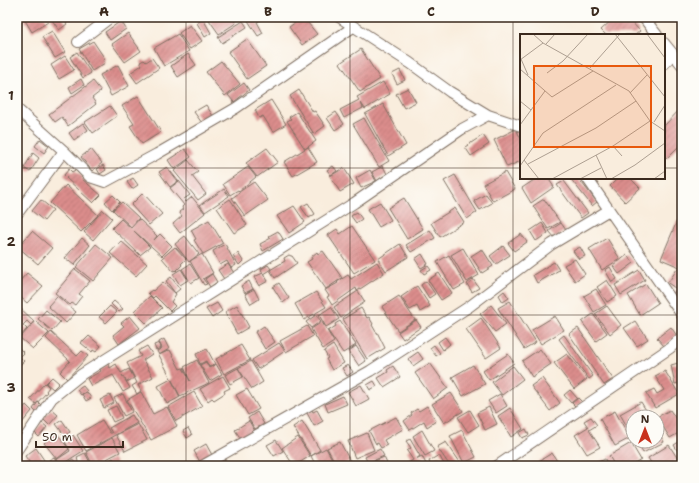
<svg xmlns="http://www.w3.org/2000/svg" width="699" height="483" font-family="'Shantell Sans',sans-serif">
<defs>
<pattern id="building-hatch" width="6" height="6" patternUnits="userSpaceOnUse"><rect width="6" height="6" fill="#dc8d8c"/><path d="M-1 1l2-2M0 6l6-6M5 7l2-2" fill="none" stroke="#b47372"/></pattern>
</defs>
<rect width="100%" height="100%" fill="#fdfcf7"/>
<filter id="ink" filterUnits="userSpaceOnUse"><feTurbulence type="fractalNoise" baseFrequency=".025" numOctaves="2"/><feDisplacementMap in="SourceGraphic" scale="8" xChannelSelector="R" yChannelSelector="G"/><feConvolveMatrix kernelMatrix="1 2 1 2 8 2 1 2 1" color-interpolation-filters="sRGB"/></filter>
<filter id="wash" filterUnits="userSpaceOnUse"><feTurbulence type="fractalNoise" baseFrequency=".012" numOctaves="4" result="noise"/><feDisplacementMap in="SourceGraphic" scale="16" xChannelSelector="R" yChannelSelector="G"/><feGaussianBlur stdDeviation="0.9" result="paint"/><feColorMatrix in="noise" values="0 0 0 0 0 0 0 0 0 0 0 0 0 0 0 0 0 1.4 0 .05"/><feComposite in="paint" operator="in"/></filter>
<g filter="url(#wash)">
<rect width="100%" height="100%" fill="#f9eddd"/>
<g id="blocks">
<!-- building -->
<path fill="url(#building-hatch)" d="M23,17H45L48,22L32,32Z
M50,17H62L67,24L59,30Z
M207,17H232L236,23L219,34Z
M250,17H261L262,19L257,22L263,33L258,36L247,19Z
M303,17L317,34L302,45L289,27Z
M615,17H627L640,31L635,35H606L601,30Z
M203,19L211,33L205,37L197,23Z
M121,21L126,29L110,40L105,32Z
M243,21L247,27L222,43L218,37Z
M190,25L202,41L190,49L179,33Z
M52,31L65,52L55,58L42,37Z
M128,33L141,51L125,62L112,44Z
M178,34L189,51L164,66L154,48Z
M247,39L266,66L247,79L228,52Z
M93,41L105,59L103,60L105,63L92,71L79,49Z
M361,49L380,79L360,92L340,63Z
M77,52L91,73L83,78L70,57Z
M188,54L196,65L178,77L171,66Z
M65,56L74,70L59,79L51,65Z
M152,58L159,68L137,83L130,73L142,65L140,62L144,60L146,62Z
M221,61L240,84L225,96L206,72Z
M118,65L129,86L111,96L100,75Z
M400,70L405,80L397,84L392,74Z
M81,79L84,85L72,93L69,87Z
M93,81L101,91L92,98L96,104L68,126L62,117L55,122L49,114Z
M383,82L390,94L365,109L361,103L363,108L344,118L340,110L359,100L357,97Z
M244,83L249,90L234,102L228,95Z
M408,88L416,102L404,108L396,94Z
M299,90L313,112L315,111L325,126L314,134L290,96Z
M138,96L161,132L142,144L130,126L134,124L122,106Z
M271,100L286,124L273,132L263,116L259,118L255,110Z
M383,104L406,145L388,156L365,114Z
M206,105L213,116L202,123L194,112Z
M110,106L117,116L93,133L85,122Z
M682,107V143L667,158L664,155V126Z
M297,112L316,141L305,149L287,121L291,119L289,117Z
M336,112L344,124L335,130L327,118Z
M364,118L389,161L379,167L353,124Z
M83,123L88,130L74,140L69,133Z
M516,129L521,139V161L507,167L494,140Z
M483,135L489,144L471,156L465,147Z
M40,139L49,146L44,153L35,146Z
M308,147L317,162L293,176L284,162Z
M267,148L278,162L257,177L246,163Z
M91,149L102,163L92,171L81,157Z
M185,149L191,157L174,169L168,160Z
M33,153L39,158L30,172L24,168Z
M188,160L198,172L192,176L206,194L198,200L174,171Z
M103,165L106,170L100,174L97,169Z
M333,166L337,171L331,175L327,170Z
M383,166L387,174L377,181L372,172Z
M167,167L178,181L170,187L159,172Z
M248,167L256,177L239,191L238,190L230,195L223,184Z
M344,168L354,184L340,192L330,176Z
M69,169L72,172L75,170L83,177L82,179L101,195L93,203L66,178H67L64,175Z
M370,170L376,181L361,188L356,178Z
M505,172L515,189L493,201L483,184Z
M455,175L477,212L467,219L444,181Z
M133,178L138,185L132,189L127,182Z
M537,178H548L554,187L531,203L522,188Z
M570,178H578L597,202L592,206Z
M618,178H630L640,188L625,202L610,186Z
M179,181L190,195L184,199L186,202L192,197L205,213L180,233L173,224L182,216L179,212L183,209L182,207L184,205L170,188Z
M564,181L588,213L581,218L557,185Z
M254,182L268,200L245,216L232,198L239,193V192Z
M66,185L98,215L81,232L50,203Z
M224,189L229,196L205,212L200,205Z
M143,193L162,214L149,225L131,205Z
M486,194L492,203L480,210L474,201Z
M113,195L120,202L112,210L105,202Z
M404,198L423,229L407,239L388,208Z
M230,199L247,225L234,233L217,208Z
M544,199L560,222L548,229L533,206Z
M41,200L53,210L44,221L32,211Z
M122,202L139,218L131,227L113,210Z
M380,202L391,220L379,227L368,209Z
M308,203L315,214L309,218L301,207Z
M294,206L305,222L289,233L277,216Z
M455,208L464,222L440,237L431,223Z
M103,210L112,218L93,240L84,232Z
M357,212L362,219L356,223L351,216Z
M121,219L131,228L139,219L157,236L154,240L160,234L172,246L162,256L134,231L150,247L140,255L112,228Z
M209,220L223,243L203,254L194,240L196,239L191,230Z
M677,221L682,223V268L661,259Z
M542,223L548,233L536,241L530,231Z
M561,223L566,230L555,238L549,231Z
M352,226L375,260L354,273L328,235L337,229L340,234Z
M430,230L435,238L411,252L406,245Z
M32,231L52,248L38,264L18,247Z
M278,231L283,239L263,251L260,244L271,238L269,236Z
M521,234L527,242L514,251L508,243Z
M185,236L199,254L189,262L175,244Z
M82,238L90,245L74,265L65,258Z
M607,238L620,259L602,270L589,249Z
M121,241L147,264L136,276L110,253Z
M96,244L113,258L93,281L76,267Z
M225,244L236,265L231,268L227,261L220,265L213,251Z
M400,244L408,257L386,271L378,259Z
M503,246L510,255L496,264L490,256Z
M175,247L186,259L181,264L182,265L176,271L175,270L173,271L162,258Z
M580,247L585,256L579,259L573,251Z
M463,248L479,275L467,282L451,255Z
M482,249L493,266L482,273L471,256Z
M323,251L342,278L326,289L307,262L312,259L311,257L317,252L318,254Z
M238,253L243,261L239,265L233,256Z
M202,254L213,273L203,279L207,284L204,285L190,261Z
M422,254L428,264L421,268L415,259Z
M289,255L291,256H292L297,263L275,278L270,270L285,261L284,258Z
M449,255L465,284L454,290L437,262Z
M627,255L634,263L619,274L613,266Z
M575,259L585,274L575,281L564,265Z
M377,262L384,273L357,291L356,288L332,305L327,297L329,296L325,290L338,283L337,282L348,275L351,279Z
M554,262L559,270L537,283L533,275Z
M190,264L199,278L191,283L182,269Z
M228,264L234,273L224,279L218,270Z
M268,265L271,269L263,274L261,269Z
M428,266L431,270L424,274L421,270Z
M610,267L617,279L612,282L605,270Z
M75,269L90,281L79,294L82,296L75,305L72,303L70,305L55,293Z
M181,269L188,280L180,285L173,274Z
M677,269L682,272V277L675,288L668,283Z
M639,270L645,280L621,295L615,285Z
M27,273L43,286L27,303L17,294V284Z
M263,273L268,281L259,286L254,277Z
M439,273L452,293L441,300L428,280Z
M212,274L217,282L210,287L205,279Z
M171,277L180,289L175,293L166,281Z
M473,279L479,288L472,292L467,284Z
M607,280L617,296L607,302L597,287Z
M249,281L253,289L245,293L241,286Z
M426,281L435,294L429,298L421,285Z
M163,282L176,294L171,302L175,306L170,311L155,296L153,298L148,293L152,290L153,291Z
M682,282V300L673,294Z
M279,283L289,298L283,303L273,287Z
M646,284L658,303L640,315L628,295Z
M417,286L430,306L420,312L417,306L410,310L401,297Z
M254,289L259,299L251,304L245,294Z
M596,289L606,305L594,312L584,296Z
M358,291L365,302L341,318L334,307Z
M504,291L509,298L503,302L499,295Z
M316,292L326,307L304,320L295,304Z
M57,296L76,312L66,323L48,306Z
M150,296L162,308L146,323L134,311Z
M399,296L415,320L398,331L382,307Z
M114,301L123,309L119,312L111,304Z
M510,301L536,342L524,349L498,308Z
M217,303L222,311L212,318L206,309Z
M237,305L249,327L237,334L225,312Z
M491,305L506,324L495,332L480,314Z
M110,306L117,312L106,323L99,317Z
M607,306L621,325L610,334L595,314Z
M331,307L339,319L326,327L319,315Z
M20,308L34,321L31,325L27,321L23,325L27,329L17,340V311Z
M361,308L367,318L369,317L373,324L372,325L376,332H377L385,348L367,359L343,319Z
M46,310L60,322L52,331L38,319Z
M593,314L607,333L596,341L582,322Z
M316,315L321,321L311,328L306,322Z
M130,316L140,328L119,344L113,335L124,326L121,323Z
M555,316L564,330L541,344L532,330Z
M481,318L501,348L486,358L466,329Z
M416,320L421,327L403,339L398,332Z
M35,321L49,333L33,349L20,338Z
M340,321L356,345L343,353L328,331L336,326L335,324Z
M635,321L648,339L637,346L624,328Z
M322,322L334,342L323,349L311,329Z
M264,326L275,342L265,349L255,332Z
M307,326L313,336L286,352L280,341Z
M671,327L677,336L664,346L657,338Z
M578,328L613,379L604,385L569,334Z
M51,332L77,356L82,351L88,356L67,379L60,372L70,361L46,338Z
M564,335L593,376L589,379L559,339Z
M89,336L101,346L96,352L93,350L92,352L81,343L83,340L84,341Z
M445,337L450,344L443,350L438,342Z
M164,339L169,349L159,355L157,351L162,348L159,342Z
M159,343L161,348L156,350L154,345Z
M279,343L285,351L258,369L252,360Z
M241,345L250,360L224,374L216,359Z
M333,345L344,363L332,370L326,359L328,358L324,351Z
M434,345L440,353L436,356L430,348Z
M17,346L24,353L20,357L24,361L17,368Z
M147,346L152,354L143,360L153,377L138,385L141,391L137,394L132,386L137,383L127,363L141,356L138,351Z
M356,346L366,361L359,366L349,351Z
M207,349L215,364L209,367L206,361L200,364L196,354Z
M540,349L551,364L532,377L522,361Z
M170,350L180,369L183,368L190,381L184,367L197,360L209,383L180,396L159,355Z
M418,352L423,359L413,366L408,359Z
M508,354L514,363L489,380L483,371Z
M567,354L587,379L574,389L554,363Z
M251,361L263,382L252,389L238,368Z
M206,362L209,368L216,364L222,374L210,381L200,365Z
M682,362V382L675,384L671,365Z
M430,363L448,388L433,399L415,373Z
M108,364L110,368L116,364L121,373L129,369L134,378L127,382L122,375L130,388L123,392L113,375L91,386L87,379L101,371L100,369Z
M348,365L353,372L347,376L342,368Z
M473,365L485,384L463,396L452,377Z
M393,366L400,377L384,387L378,378L388,372L387,370Z
M513,366L523,379L502,395L492,382Z
M238,368L243,377L230,384L225,375Z
M665,371L679,394L655,408L646,393L654,389L657,394L664,390L655,376Z
M223,376L230,388L224,391L225,393L214,400L212,398L208,401L200,389Z
M52,377L59,383L53,389L46,383Z
M542,378L560,403L550,411L531,386Z
M171,379L180,397L167,404L158,386Z
M374,381L377,386L370,390L367,385Z
M45,383L49,387L46,391L47,392L36,404L30,399Z
M361,385L369,399L356,406L348,392Z
M83,386L87,391L81,395L77,390Z
M247,389L259,409L248,415L236,395Z
M570,390L577,398L571,403L564,395Z
M87,392L91,398L86,401L82,394Z
M141,392L153,414L167,407L177,426L151,440L127,400Z
M194,392L202,406L176,421L168,407Z
M451,393L463,411L444,423L432,404Z
M123,394L132,412L124,416L114,398Z
M500,394L507,406L496,413L488,401Z
M110,395L114,403L104,408L100,400Z
M343,396L347,404L328,412L325,404Z
M578,398L582,402L576,407L572,403Z
M38,402L41,405L36,412L33,409Z
M641,402L650,417H633V437L620,414Z
M26,405L32,411L21,424L17,421V416Z
M116,406L122,418L113,422L107,410Z
M427,406L436,421L427,427L424,421L410,430L404,421L412,415L411,413L417,409L419,411Z
M489,407L497,424L485,430L477,413Z
M510,408L523,429L511,437L498,416Z
M51,409L58,415L49,425L43,419Z
M312,410L313,412L317,410L323,421L314,426L307,413Z
M470,410L479,425L468,432L458,417Z
M670,410L676,419L682,415V431L670,438L657,417Z
M615,411L630,438L615,446L600,419Z
M257,412L264,424L255,429L248,418Z
M132,415L137,423L86,451L77,435L102,420L110,433H112L109,428Z
M396,417L403,429L384,440L387,445L381,448L378,443L376,444L369,431Z
M591,417L597,425L589,430L600,447L587,454L575,435L588,427L584,421Z
M62,420L70,432L65,436L56,424Z
M249,421L255,431L241,439L235,430Z
M302,421L320,450L311,456L293,427Z
M42,423L47,427L39,437L34,432Z
M138,424L147,440L125,451L116,435Z
M188,428L192,435L187,438L183,431Z
M526,429L529,435L522,438L519,433Z
M657,429L664,442L643,453L636,441H657Z
M422,430L434,451L425,456L413,436Z
M462,430L476,457L464,463L450,436Z
M56,432L69,449L64,440L73,435L83,451L59,466H52L49,460L54,457L56,460L70,451L69,449L57,459L44,443Z
M367,433L374,450L355,458L348,441Z
M298,437L310,456L294,466L282,448Z
M112,438L120,452L93,466L86,452Z
M410,439L420,456L416,459L422,456L427,466H403L413,460L407,451L411,448L406,441Z
M276,440L283,451L274,456L267,445Z
M682,440V458L674,445Z
M340,442L350,461L341,466H337L327,448Z
M446,442L462,465L460,466H450L437,447Z
M631,443L641,460L631,466H615L609,456Z
M206,444L212,455L200,462L194,451Z
M669,445L678,459L668,466H653L648,458Z
M36,448L48,466H32L25,456Z
M326,448L336,466H316L311,456Z
M380,449L384,456L368,463L365,457Z
M85,453L92,466H61L73,459L75,464L78,462L77,457Z
M552,453L560,466H542L539,461Z
M439,455L445,466H431L429,461Z
M384,457L388,466H369L368,464Z
M113,458L118,466H101Z
M605,459L608,466H590Z"/>
</g>
</g>
<g filter="url(#ink)">
<use href="#blocks" fill-opacity="0" stroke="#7e6e61" stroke-width="1"/>
<g fill="none" stroke-linecap="round" stroke-linejoin="round">
<defs>
<path id="street" d="M339,17L410,63L450,92L488,115L521,126
M643,17L657,35
M78,42L111,17
M664,43L682,65
M664,64L673,54
M17,109L64,151L90,177L105,182L157,154L236,108L353,27
M587,178L682,315
M17,214L64,151
M17,450L52,398L82,374L354,203L462,129L488,115
M202,466L370,371L470,306L552,244L609,210
M497,466L670,348L682,337"/>
</defs>
<!-- street casing -->
<use href="#street" stroke="#7e6e61" stroke-width="12"/>
<!-- street -->
<use href="#street" stroke="#fff" stroke-width="10"/>
</g>
</g>
<!-- grid -->
<path fill="none" stroke="#3b2a1e" stroke-width="1" stroke-opacity="0.55" d="M186,17V466M350,17V466M513,17V466M17,168H521M664,168H682M17,315H682"/>
<!-- overview -->
<g transform="translate(520 34)">
<rect width="145" height="145" fill="#f9eddd"/>
<path fill="none" stroke="#ad9f91" stroke-width="1" d="M13,0L23,9L109,57L130,87L145,97M95,0L145,63M127,0L145,24M26,10L35,0M1,25L8,41M0,26L23,9M70,34L100,0M0,35L32,63L73,37M27,39L43,27L68,0M110,59L127,41M0,67L11,76M134,88L145,71M0,91L25,57M93,112L102,122M76,121L87,145M4,126L19,145M8,130L76,94L116,67M0,132L23,99L96,51M32,145L93,112L130,87M60,145L81,134M91,145L115,131L145,109M134,145L145,137"/>
<path fill="#e8590c" fill-opacity="0.15" stroke="#e8590c" stroke-width="2" d="M14,32H131V113H14Z"/>
<rect width="145" height="145" fill="none" stroke="#3b2a1e" stroke-width="2"/>
</g>
<!-- margin -->
<rect width="699" height="483" fill="none" stroke="#fdfcf7" stroke-width="44"/>
<!-- north arrow -->
<g transform="translate(645 429)"><circle r="19" fill="#fdfcf7" stroke="#afa8a0"/>
<path d="M0-3L7 15L0 10L-7 15Z" fill="#c8321e"/>
<text y="-6" font-size="11" font-weight="bold" text-anchor="middle" fill="#3b2a1e">N</text>
</g>
<!-- scale -->
<path d="M36 441v6h87v-6" fill="none" stroke="#3b2a1e" stroke-width="2"/>
<text x="42" y="441" font-size="12" fill="#3b2a1e" stroke="#fdfcf7" stroke-width="3" paint-order="stroke">50 m</text>
<rect x="22" y="22" width="655" height="439" fill="none" stroke="#3b2a1e" stroke-width="1.5"/>
<g font-size="13" text-anchor="middle" font-weight="bold" fill="#3b2a1e">
<text x="104" y="16">A</text>
<text x="268" y="16">B</text>
<text x="431" y="16">C</text>
<text x="595" y="16">D</text>
<text x="11" y="100">1</text>
<text x="11" y="246">2</text>
<text x="11" y="392">3</text>
</g>
</svg>
